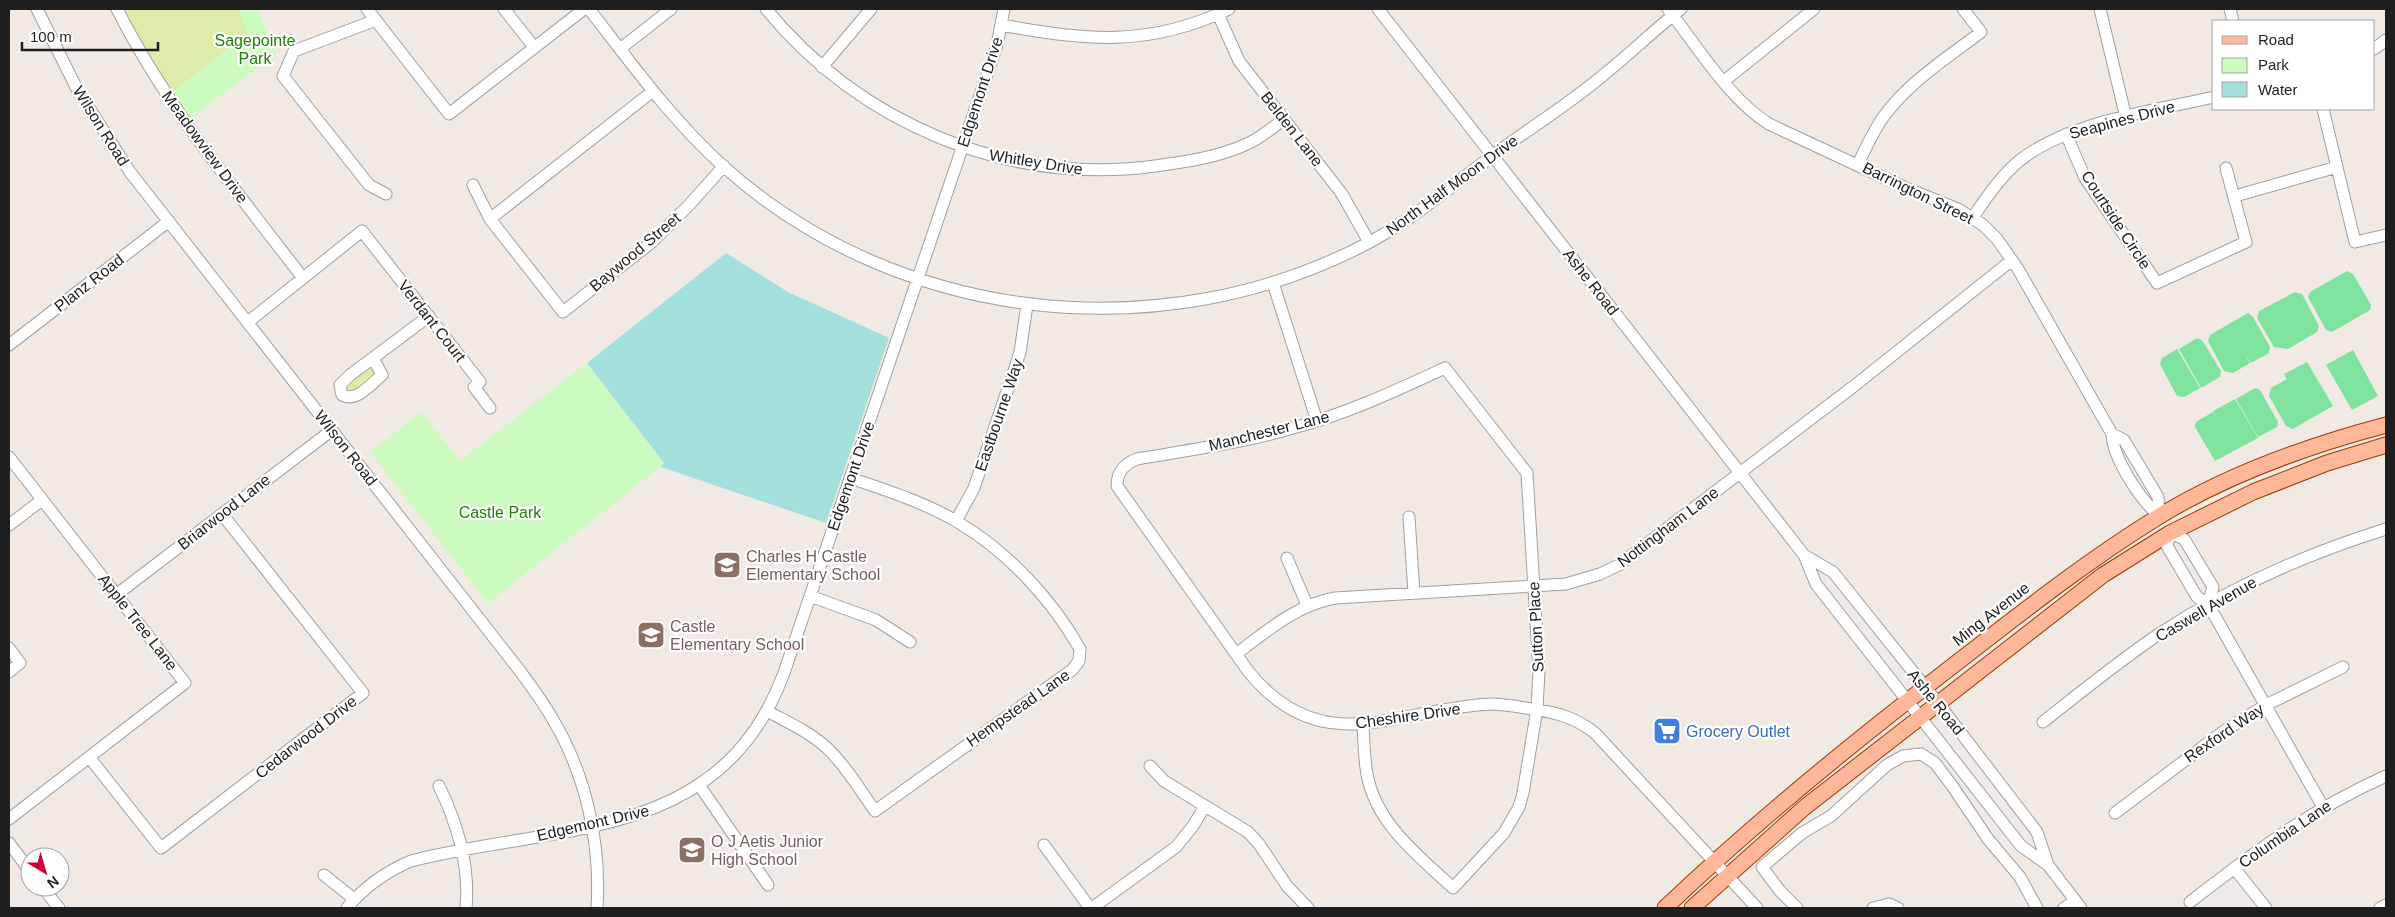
<svg xmlns="http://www.w3.org/2000/svg" width="2395" height="917" font-family="Arial,sans-serif">
<rect width="100%" height="100%" fill="#f0e9e4"/>
<!-- grass -->
<path fill="#ddeca8" d="M118,9H239L248,33L173,92Z
M368,367L373,370L375,375L353,396L342,388Z"/>
<!-- park -->
<path fill="#ccfbc0" d="M239,9H243L245,11L257,9L276,53L270,67L262,65L191,118L173,92L247,33Z
M587,363L664,464L488,603L370,452L421,412L460,461Z"/>
<!-- pitch -->
<path fill="#7fe29f" d="M2347,271L2353,274L2371,305L2370,310L2332,332L2326,330L2308,297L2310,292Z
M2295,292L2302,294L2319,326L2317,332L2288,349L2274,347L2257,318L2259,311Z
M2248,313L2253,317L2270,347L2269,353L2251,363L2244,353L2250,363L2233,373L2224,371L2208,341L2210,335Z
M2197,338L2202,340L2221,371L2220,377L2201,388L2179,349Z
M2177,349L2200,388L2184,397L2177,396L2160,364L2162,358Z
M2353,350L2378,396L2352,410L2326,365Z
M2307,362L2333,406L2310,419L2305,410L2310,419L2293,429L2286,426L2269,396L2271,388L2287,379L2284,374Z
M2255,388L2260,390L2278,422L2277,427L2258,437L2236,399Z
M2235,399L2258,438L2215,461L2195,427L2196,422L2213,412L2218,420L2213,411Z"/>
<!-- water -->
<path fill="#a3dfdc" d="M726,253L788,292L889,338L826,523L661,467L664,463L587,363Z"/>
<g fill="none" stroke-linecap="round" stroke-linejoin="round">
<defs>
<path id="minor" d="M37,9L77,89L130,172L520,671C531,686 543,702 552,718C586,774 601,843 597,908
M117,9C167,107 236,191 303,278
M367,9L449,114L584,9
M504,9L534,47
M589,9C631,63 672,120 723,166C899,324 1163,352 1370,242C1414,218 1452,186 1492,156C1530,128 1571,103 1607,72C1632,52 1655,29 1681,9
M766,9C860,123 1006,186 1155,166C1185,162 1219,157 1247,144C1261,138 1272,128 1284,119
M1378,9L1804,555
M1668,9C1697,46 1729,99 1769,124L1906,188L1958,209L1983,225L1997,239L2018,269L2112,434C2113,459 2140,499 2159,516
M2100,9L2126,118
M2230,9L2233,21
M1218,14L1239,61L1342,194L1369,242
M376,20L294,51L283,76L369,185L386,194
M1002,25C1085,41 1150,47 1229,9
M620,49L671,9
M2374,49L2386,40
M822,67L871,9
M1724,81L1814,9
M2323,109L2355,242L2386,235
M2066,134L2085,178L2157,283L2246,242L2226,168
M1858,164C1866,148 1873,131 1884,116C1909,82 1947,58 1981,32L1963,9
M473,185L490,219L563,312L652,242L689,205L724,166
M2235,196L2337,167
M1973,217C1987,197 2000,177 2019,161C2067,122 2154,111 2214,97
M490,219L653,91
M1273,283L1317,421
M248,322L362,231L480,382L474,387L490,408
M9,345L169,221
M373,358L350,375L340,385L342,395C357,403 372,383 382,375L373,358L429,316
M2112,434L2124,440L2158,497L2159,516
M9,457L185,683L9,819
M1409,517L1414,593
M956,521L974,488L1015,368L1020,352L1027,305
M9,525L42,500
M1287,558L1307,605
M116,595L332,430
M810,596L876,620L910,642
M2208,604L2213,587L2184,539L2170,533L2167,546L2197,597L2208,604L2323,807
M9,648L20,663L9,672
M1236,654C1267,631 1296,605 1335,598L1566,584L1600,574L1619,565L1854,386L2012,260
M767,711C787,722 810,732 827,748C846,766 860,790 875,811L1072,670L1079,661L1080,649C1051,598 1007,551 956,521C923,502 886,490 850,478
M2043,722C2081,692 2119,661 2159,634C2229,588 2306,554 2386,529
M1363,725C1364,741 1364,758 1367,774C1376,824 1418,855 1453,888L1504,833L1519,807L1523,793L1537,709L1539,671L1527,473L1445,368C1395,391 1346,414 1293,428C1242,443 1189,450 1137,459C1124,464 1117,472 1117,486L1248,671C1322,763 1399,708 1491,704C1505,704 1519,707 1532,709C1556,712 1576,718 1595,733L1757,908
M89,757L161,848L363,693L222,514
M1150,766L1164,781L1248,832L1259,844L1287,886L1308,908
M699,785L768,885
M439,786C458,825 470,865 466,908
M2115,813L2224,731L2266,705L2343,667
M9,843L30,871
M1044,845L1090,908
M2048,865L2037,832L1938,703L1833,572L1804,555L1816,584L2021,846L2048,865L2081,908
M2234,868L2266,908
M324,875L354,899
M42,887L59,908
M2190,902C2256,851 2310,810 2386,776
M347,908C365,886 385,872 411,861C558,823 720,844 784,673L997,45L1004,9
M1092,908L1176,847L1193,826L1205,806
M1797,908L1780,891L1762,867L1802,833L1831,816L1887,765L1903,756L1921,754L1935,763L1953,787L1988,839L2020,877L2037,908
M1873,908L1889,904L1898,908
M2064,908L2075,901
M2380,908L2386,905"/>
<path id="major" d="M1665,908C1752,825 1845,749 1941,675C2012,620 2082,564 2158,517C2228,474 2307,446 2386,425
M1692,908L1805,807L2103,575L2170,533L2253,492L2327,463L2386,445"/>
</defs>
<!-- minor casing -->
<use href="#minor" stroke="#a0a0a0" stroke-width="13"/>
<!-- major casing -->
<use href="#major" stroke="#993a00" stroke-width="17"/>
<!-- minor -->
<use href="#minor" stroke="#fff" stroke-width="11"/>
<!-- major -->
<use href="#major" stroke="#ffb79a" stroke-width="15"/>
</g>
<!-- icons -->
<defs>
<symbol id="school-square" viewBox="-11 -11 22 22"><rect x="-9" y="-9" width="18" height="18" rx="4" fill="#8d6e63" stroke="#fff"/><path d="M0-5L7-2L0 1L-7-2ZM-4 1L0 2.5L4 1V4Q0 6-4 4Z" fill="#fff"/></symbol>
<symbol id="supermarket-square" viewBox="-11 -11 22 22"><rect x="-9" y="-9" width="18" height="18" rx="4" fill="#3f7fe0" stroke="#fff"/><path d="M-6-5.5h2.5l.6 2H6L4.5 2H-2.5L-4.4-4H-6ZM-1.5 3.2a1.3 1.3 0 1 0 .1 0ZM3 3.2a1.3 1.3 0 1 0 .1 0Z" fill="#fff"/></symbol>
</defs>
<g fill-rule="evenodd">
<use href="#school-square" x="711" y="549" width="32" height="32"/>
<use href="#school-square" x="635" y="619" width="32" height="32"/>
<use href="#supermarket-square" x="1651" y="715" width="32" height="32"/>
<use href="#school-square" x="676" y="834" width="32" height="32"/>
</g>
<g text-anchor="middle" dominant-baseline="central" stroke-width="4.5" stroke-linejoin="round" paint-order="stroke">
<!-- park labels -->
<g font-size="16" fill="#208207" stroke="#fff">
<text x="255" y="40">Sagepointe<tspan x="255" dy="18">Park</tspan></text>
<text x="500" y="512">Castle Park</text>
</g>
<!-- street labels -->
<g font-size="16" fill="#1f1f1f" stroke="#fff">
<text transform="translate(980 92) rotate(-72)">Edgemont Drive</text>
<text transform="translate(2122 120) rotate(-15)">Seapines Drive</text>
<text transform="translate(101 126) rotate(58)">Wilson Road</text>
<text transform="translate(1292 129) rotate(52)">Belden Lane</text>
<text transform="translate(205 147) rotate(54)">Meadowview Drive</text>
<text transform="translate(1036 162) rotate(9)">Whitley Drive</text>
<text transform="translate(1452 185) rotate(-36)">North Half Moon Drive</text>
<text transform="translate(1918 193) rotate(26)">Barrington Street</text>
<text transform="translate(2116 220) rotate(57)">Courtside Circle</text>
<text transform="translate(635 252) rotate(-40)">Baywood Street</text>
<text transform="translate(1591 282) rotate(52)">Ashe Road</text>
<text transform="translate(89 283) rotate(-38)">Planz Road</text>
<text transform="translate(432 321) rotate(52)">Verdant Court</text>
<text transform="translate(999 415) rotate(-71)">Eastbourne Way</text>
<text transform="translate(1269 431) rotate(-14)">Manchester Lane</text>
<text transform="translate(346 448) rotate(52)">Wilson Road</text>
<text transform="translate(851 476) rotate(-71)">Edgemont Drive</text>
<text transform="translate(224 512) rotate(-38)">Briarwood Lane</text>
<text transform="translate(1668 527) rotate(-37)">Nottingham Lane</text>
<text transform="translate(2206 609) rotate(-30)">Caswell Avenue</text>
<text transform="translate(1991 614) rotate(-38)">Ming Avenue</text>
<text transform="translate(138 622) rotate(52)">Apple Tree Lane</text>
<text transform="translate(1536 627) rotate(-93)">Sutton Place</text>
<text transform="translate(1936 702) rotate(51)">Ashe Road</text>
<text transform="translate(1018 708) rotate(-35)">Hempstead Lane</text>
<text transform="translate(1408 716) rotate(-8)">Cheshire Drive</text>
<text transform="translate(2224 733) rotate(-34)">Rexford Way</text>
<text transform="translate(306 737) rotate(-38)">Cedarwood Drive</text>
<text transform="translate(593 823) rotate(-13)">Edgemont Drive</text>
<text transform="translate(2285 834) rotate(-34)">Columbia Lane</text>
</g>
<!-- education labels -->
<g font-size="16" fill="#785e54" stroke="#fff" text-anchor="start">
<text x="746" y="556">Charles H Castle<tspan x="746" dy="18">Elementary School</tspan></text>
<text x="670" y="626">Castle<tspan x="670" dy="18">Elementary School</tspan></text>
<text x="711" y="841">O J Aetis Junior<tspan x="711" dy="18">High School</tspan></text>
</g>
<!-- shop labels -->
<g font-size="16" fill="#366cbe" stroke="#fff" text-anchor="start">
<text x="1686" y="731">Grocery Outlet</text>
</g>
</g>
<!-- border -->
<rect width="2395" height="917" fill="none" stroke="#1f1f1f" stroke-width="20"/>
<!-- legend -->
<rect x="2212" y="20" width="162" height="90" fill="#ffffff" stroke="#a5a5a5"/>
<rect x="2222" y="36" width="25" height="8" fill="#ffb79a" stroke="#a5a5a5"/>
<text x="2258" y="45" font-size="15" fill="#1f1f1f">Road</text>
<rect x="2222" y="58" width="25" height="15" fill="#ccfbc0" stroke="#a5a5a5"/>
<text x="2258" y="70" font-size="15" fill="#1f1f1f">Park</text>
<rect x="2222" y="82" width="25" height="15" fill="#a3dfdc" stroke="#a5a5a5"/>
<text x="2258" y="95" font-size="15" fill="#1f1f1f">Water</text>
<!-- north arrow -->
<g transform="translate(45 872) rotate(142)"><circle r="24" fill="#ffffff" stroke="#a5a5a5"/>
<path d="M0-4L9 19L0 12L-9 19Z" fill="#cd003b"/>
<text y="-8" font-size="14" font-weight="bold" text-anchor="middle" fill="#1f1f1f">N</text>
</g>
<!-- scale -->
<path d="M22 42v8h136v-8" fill="none" stroke="#1f1f1f" stroke-width="2.5"/>
<text x="30" y="42" font-size="15" fill="#1f1f1f" stroke="#ffffff" stroke-width="4" paint-order="stroke">100 m</text>
</svg>
